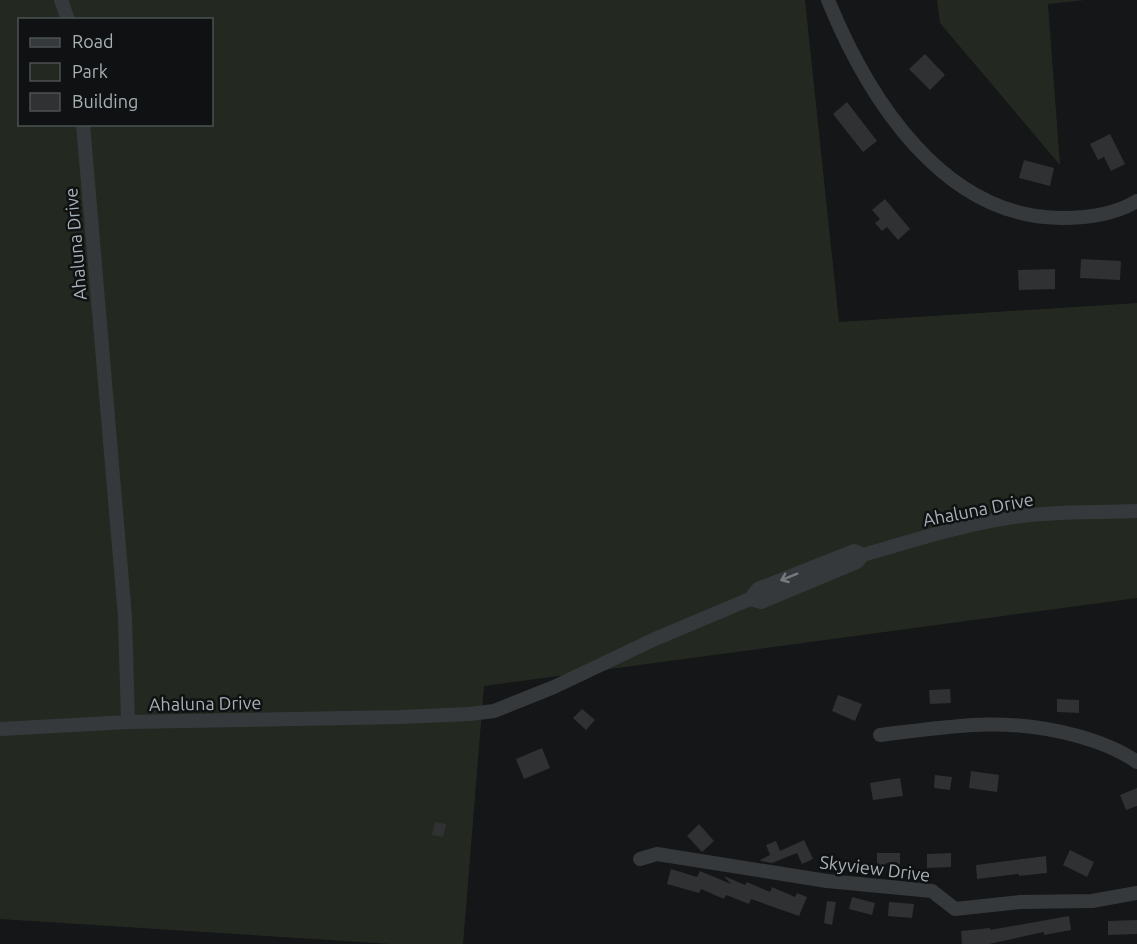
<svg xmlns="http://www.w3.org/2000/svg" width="1137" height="944" font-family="Ubuntu,sans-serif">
<rect width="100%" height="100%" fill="#151617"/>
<!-- green -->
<path fill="#232921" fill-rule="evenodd" d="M0,0H805L839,322L1137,303V598L484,686L463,944H391L0,919ZM20,20H212V124H20Z
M937,0H1085L1048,4L1060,165L940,23Z"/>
<!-- building -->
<path fill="#303133" d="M925,54L945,75L930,90L909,69Z
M847,102L877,141L863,152L833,114Z
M1110,134L1125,164L1111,171L1104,157L1098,160L1090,144Z
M1024,160L1054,168L1050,186L1019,178Z
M885,199L910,229L898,240L887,227L882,231L875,223L880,219L872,210Z
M1081,259L1121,261L1120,280L1080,278Z
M1055,269V289L1019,290L1018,270Z
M950,689L951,703L930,704L929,690Z
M838,695L862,704L855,721L832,711Z
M1057,699L1079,700V713L1057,712Z
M582,709L595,720L586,730L573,718Z
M542,748L550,768L524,779L516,759Z
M971,771L999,775L997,792L969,788Z
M935,775L952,777L950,790L934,788Z
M900,778L903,796L873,800L870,783Z
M1137,788V806L1126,810L1120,795Z
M435,822L446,824L443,837L432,835Z
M699,824L714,841L702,852L687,836Z
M804,840L813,859L802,864L797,853L772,863L761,861L760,860L770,855L766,845L776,841L780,851Z
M1070,850L1094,862L1087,877L1063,865Z
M877,853H900V866L886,863L885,867H877Z
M951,853V867L927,868V854Z
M1046,856L1047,873L1019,876V874L977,879L976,865Z
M671,869L697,877L700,871L731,884L724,876L745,885L747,882L770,892L772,887L795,897L797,893L807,897L799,916L751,899L749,904L726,895L724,899L701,889L699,893L667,884Z
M852,897L875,903L872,915L849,909Z
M827,901L836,902L832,925L824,923Z
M889,902L914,904L912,918L888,916Z
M1069,916L1071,930L1044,935V932L989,944H962L961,931L990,928V930Z
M1137,920V934L1108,935V921Z"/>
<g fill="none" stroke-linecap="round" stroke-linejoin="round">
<!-- minor -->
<path stroke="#36393c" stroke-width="14" d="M61,0L68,20
M828,0C868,98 943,218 1062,218C1086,218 1116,214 1137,201
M83,124L125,617L128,722
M750,599L761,602L857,562L863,555C911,541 958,526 1007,518C1050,511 1094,513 1137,511
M0,729L128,722L400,717L470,714L494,711L554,687L655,639L750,599L758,589L854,551L863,555
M880,735C953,726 1005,716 1078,736C1099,742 1119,749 1137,762
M640,859L657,854L827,881L932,891L955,909L1020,902L1092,901L1137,893"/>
</g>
<!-- one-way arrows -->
<defs><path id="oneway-shaft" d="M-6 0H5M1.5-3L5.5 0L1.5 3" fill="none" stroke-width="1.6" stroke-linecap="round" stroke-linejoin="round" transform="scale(1.5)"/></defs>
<use stroke="#747b7f" href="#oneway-shaft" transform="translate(789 577) rotate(158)"/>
<g text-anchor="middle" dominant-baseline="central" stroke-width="5" stroke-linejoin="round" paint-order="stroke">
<!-- street labels -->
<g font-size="18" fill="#a7b1b6" stroke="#101112">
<text transform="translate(75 244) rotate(-95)">Ahaluna Drive</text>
<text transform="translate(978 509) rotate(-11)">Ahaluna Drive</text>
<text transform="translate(205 703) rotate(-1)">Ahaluna Drive</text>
<text transform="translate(875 868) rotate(7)">Skyview Drive</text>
</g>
</g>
<!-- legend -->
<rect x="18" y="18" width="195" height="108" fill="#101112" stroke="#4c5154" stroke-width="1.5"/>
<rect x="30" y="38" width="30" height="9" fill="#36393c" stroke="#4c5154" stroke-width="1.5"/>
<text x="72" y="48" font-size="18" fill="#a7b1b6">Road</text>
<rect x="30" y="63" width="30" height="18" fill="#232921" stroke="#4c5154" stroke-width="1.5"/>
<text x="72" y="78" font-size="18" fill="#a7b1b6">Park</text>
<rect x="30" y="93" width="30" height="18" fill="#303133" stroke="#4c5154" stroke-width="1.5"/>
<text x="72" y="108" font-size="18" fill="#a7b1b6">Building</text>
</svg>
